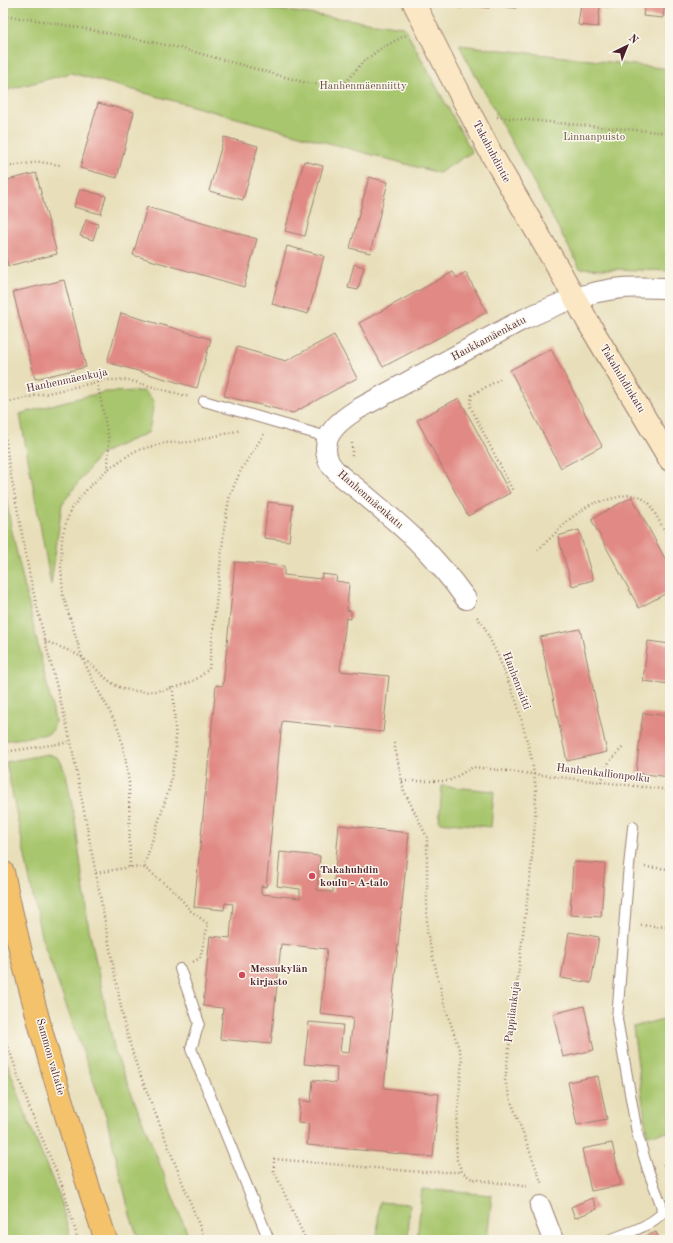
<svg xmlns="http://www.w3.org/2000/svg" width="673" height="1243" font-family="'Old Standard TT',serif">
<rect width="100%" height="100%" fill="#fbf7ec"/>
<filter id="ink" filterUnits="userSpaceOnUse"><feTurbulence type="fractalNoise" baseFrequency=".025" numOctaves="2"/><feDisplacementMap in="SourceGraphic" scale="8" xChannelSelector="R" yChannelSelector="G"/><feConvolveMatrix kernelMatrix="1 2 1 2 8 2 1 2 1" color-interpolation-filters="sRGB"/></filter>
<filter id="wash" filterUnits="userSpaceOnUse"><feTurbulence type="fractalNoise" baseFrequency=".012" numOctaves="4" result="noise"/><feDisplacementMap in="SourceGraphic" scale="16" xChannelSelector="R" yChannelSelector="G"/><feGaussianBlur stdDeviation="0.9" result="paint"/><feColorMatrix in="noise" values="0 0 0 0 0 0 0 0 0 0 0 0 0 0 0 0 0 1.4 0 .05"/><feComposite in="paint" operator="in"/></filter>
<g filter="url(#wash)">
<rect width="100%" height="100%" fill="#e8dfba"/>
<!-- green -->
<path fill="#a8c66d" stroke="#79724c" d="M3,3H229L404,27L472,152L439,173L71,73L3,91Z
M459,45L670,69V271L580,268Z
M144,391L154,401L149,432L100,454L62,504L51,585L20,414L66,401L105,392Z
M3,477L11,527L55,720C54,728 54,731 47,734L3,741Z
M48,754L59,758L66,774L76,826L88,924L115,1052L190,1240H139L130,1215L106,1116L41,936L6,762Z
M442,786L494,791L491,827L439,822Z
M667,1018L670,1033V1132L647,1135L633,1027Z
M3,1051L30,1126L60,1198L71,1240H3Z
M422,1189L492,1195L487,1240H417Z
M379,1202L410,1204L408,1240H377Z"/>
<g id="blocks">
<!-- building -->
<path fill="#e18984" d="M451,3H516V8L490,5L489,8L461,4V7L451,6Z
M581,3H615L614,8L600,6L598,27L578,25Z
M645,3H665L663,18L643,16Z
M98,103L134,112L117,178L80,168Z
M224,137L258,146L243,200L209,191Z
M304,161L323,166L305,236L285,231Z
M36,173L57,254L8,266L3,248V181Z
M369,177L388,182L370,253L350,248Z
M80,189L106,196L101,214L74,207Z
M147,207L257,239L244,287L133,255Z
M86,220L98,224L93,240L80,236Z
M287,246L324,256L308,314L272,304Z
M354,264L364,267L358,290L348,288Z
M453,272L457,278L466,273L487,312L383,367L359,323Z
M64,280L86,367L35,379L13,292Z
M121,313L211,339L197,388L107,362Z
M334,335L357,378L293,413L224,396L237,347L286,361Z
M551,349L602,446L561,468L510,370Z
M459,398L510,493L468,516L417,420Z
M632,497L670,568V591L639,608L591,519Z
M268,502L293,505L289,541L264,538Z
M579,530L593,580L572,586L558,536Z
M235,562L284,566V575L321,579L322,574L337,576L336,581L349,583L347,610L351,611V619L346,618L340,671L389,676L383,732L282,721L266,887L261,886V894L300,898V889L277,886L280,852L320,856L317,890L333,892L339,825L409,833L384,1088L439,1094L433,1157L307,1145L309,1124L298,1123L300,1100L311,1102L313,1080L336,1083L337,1067L304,1064L309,1022L343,1025L340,1052L349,1053L353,1018L320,1014L327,949L281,944L271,1044L220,1039L223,1008L203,1006L210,936L230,938L233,904L225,903L224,910L194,907L216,685L223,686Z
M580,629L607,752L567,761L540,637Z
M648,641L670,644V684L643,681Z
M643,713L670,716V777L636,773Z
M573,862L605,864L601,917L570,915Z
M569,932L599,937L591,983L561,978Z
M584,1006L594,1050L563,1057L553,1014Z
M598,1076L607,1119L577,1125L568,1082Z
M612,1143L621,1185L591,1191L582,1149Z
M592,1198L597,1209L575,1218L571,1207Z
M656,1232L660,1240H637Z"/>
</g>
</g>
<g filter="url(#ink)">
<use href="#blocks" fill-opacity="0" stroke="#997f72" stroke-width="1"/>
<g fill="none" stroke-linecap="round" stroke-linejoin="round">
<defs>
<path id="lane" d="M204,401L327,437
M180,969L199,1023L191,1049L269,1240
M609,1240C627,1233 649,1227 662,1213L661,1204L648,1170L637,1133L617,1019L628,876L633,827"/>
<path id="street" d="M466,599C451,578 434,558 415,539C397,522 378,506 360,491C352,484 343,479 336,471C332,467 328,462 327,456C321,434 342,419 358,409L520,321C553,306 586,291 623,288C639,287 655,288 670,288
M540,1206L553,1240"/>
<path id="secondary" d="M414,3L447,69L492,155L562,275L588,322L670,460"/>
<path id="primary" d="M3,872C28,996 66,1120 106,1240"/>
</defs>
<!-- lane casing -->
<use href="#lane" stroke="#997f72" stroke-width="12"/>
<!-- street casing -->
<use href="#street" stroke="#997f72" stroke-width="22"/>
<!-- secondary casing -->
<use href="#secondary" stroke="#997f72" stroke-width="24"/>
<!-- primary casing -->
<use href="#primary" stroke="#997f72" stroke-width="24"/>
<!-- path -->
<path stroke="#997f72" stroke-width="2.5" stroke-dasharray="1 3" stroke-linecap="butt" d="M3,16L36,20L113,34L180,48L303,82L334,87L343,85L363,62L380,49L406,35
M497,117L590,126L670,133
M3,167L39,162L60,165
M500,379L472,395L470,406L513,491
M97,382L109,440L108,469
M3,403L106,380H128L190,397
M3,415L8,459L30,577L45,641L71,742L124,1023L136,1064L205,1240
M352,456V442
M538,550L571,518L591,504L626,495L639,496L649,503L670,540
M477,617L484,627L498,656L517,703L532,760L536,790L535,822L531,868L505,1081L511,1101L542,1184
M45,641C57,646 70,650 81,657C94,665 104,679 117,686C138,696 172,691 192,681C198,679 204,673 209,669L225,521L230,495L241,470L264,434
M173,687L176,748L170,786L145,863V868L174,891L191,911L208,924L200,958L193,962
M394,743L404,791L427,837V932L444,1003L462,1058L456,1136L457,1160L462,1172L472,1179L529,1187
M4,752L71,742
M402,781H449L473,767L670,790
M601,782L609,762L624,746
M130,867L129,783L125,756L119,730L108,708L94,683L82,657L63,595L61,567L62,537L66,523L71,509L87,489L108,469L135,451L164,443L190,442L241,430
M645,867L670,869
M96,873L130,867L145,868
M641,925L669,927
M3,1032L29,1107L64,1190L78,1240
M663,1165L670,1163
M306,1240L274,1171V1159L420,1172H460"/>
<!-- lane -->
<use href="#lane" stroke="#fff" stroke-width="10"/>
<!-- street -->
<use href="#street" stroke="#fff" stroke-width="20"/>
<!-- secondary -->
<use href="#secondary" stroke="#fbe7c3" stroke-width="22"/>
<!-- primary -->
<use href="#primary" stroke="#f4c26a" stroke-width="22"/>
</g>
</g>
<!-- markers -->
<g fill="#d1495b" stroke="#fbf7ec" stroke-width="1.5">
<circle cx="312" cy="876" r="4"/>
<circle cx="242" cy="975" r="4"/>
</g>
<g text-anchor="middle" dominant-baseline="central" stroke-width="3" stroke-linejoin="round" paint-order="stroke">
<!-- park labels -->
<g font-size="11" fill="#66513f" stroke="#fbf7ec">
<text x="363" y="86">Hanhenmäenniitty</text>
<text x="594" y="137">Linnanpuisto</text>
</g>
<!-- street labels -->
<g font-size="11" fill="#4a1f2b" stroke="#fbf7ec">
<text transform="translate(491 152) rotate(62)">Takahuhdintie</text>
<text transform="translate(489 339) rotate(-28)">Haukkamäenkatu</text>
<text transform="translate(622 379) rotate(59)">Takahuhdinkatu</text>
<text transform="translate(67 381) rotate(-12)">Hanhenmäenkuja</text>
<text transform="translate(370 500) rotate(41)">Hanhenmäenkatu</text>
<text transform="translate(516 681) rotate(69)">Hanhenraitti</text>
<text transform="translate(603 774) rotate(7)">Hanhenkallionpolku</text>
<text transform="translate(513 1012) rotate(-83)">Pappilankuja</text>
<text transform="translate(50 1057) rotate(74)">Sammon valtatie</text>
</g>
<!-- poi labels -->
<g font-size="11" font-weight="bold" fill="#4a1f2b" stroke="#fbf7ec" text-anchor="start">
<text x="320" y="870">Takahuhdin<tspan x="320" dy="13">koulu - A-talo</tspan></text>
<text x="250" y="969">Messukylän<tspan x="250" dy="13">kirjasto</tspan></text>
</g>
</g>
<!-- margin -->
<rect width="673" height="1243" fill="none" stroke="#fbf7ec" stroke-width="16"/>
<!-- north arrow -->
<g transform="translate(627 46) rotate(43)" stroke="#fbf7ec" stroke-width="3" paint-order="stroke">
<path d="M0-3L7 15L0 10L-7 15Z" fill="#4a1f2b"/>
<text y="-6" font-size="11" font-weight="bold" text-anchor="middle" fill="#4a1f2b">N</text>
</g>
</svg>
